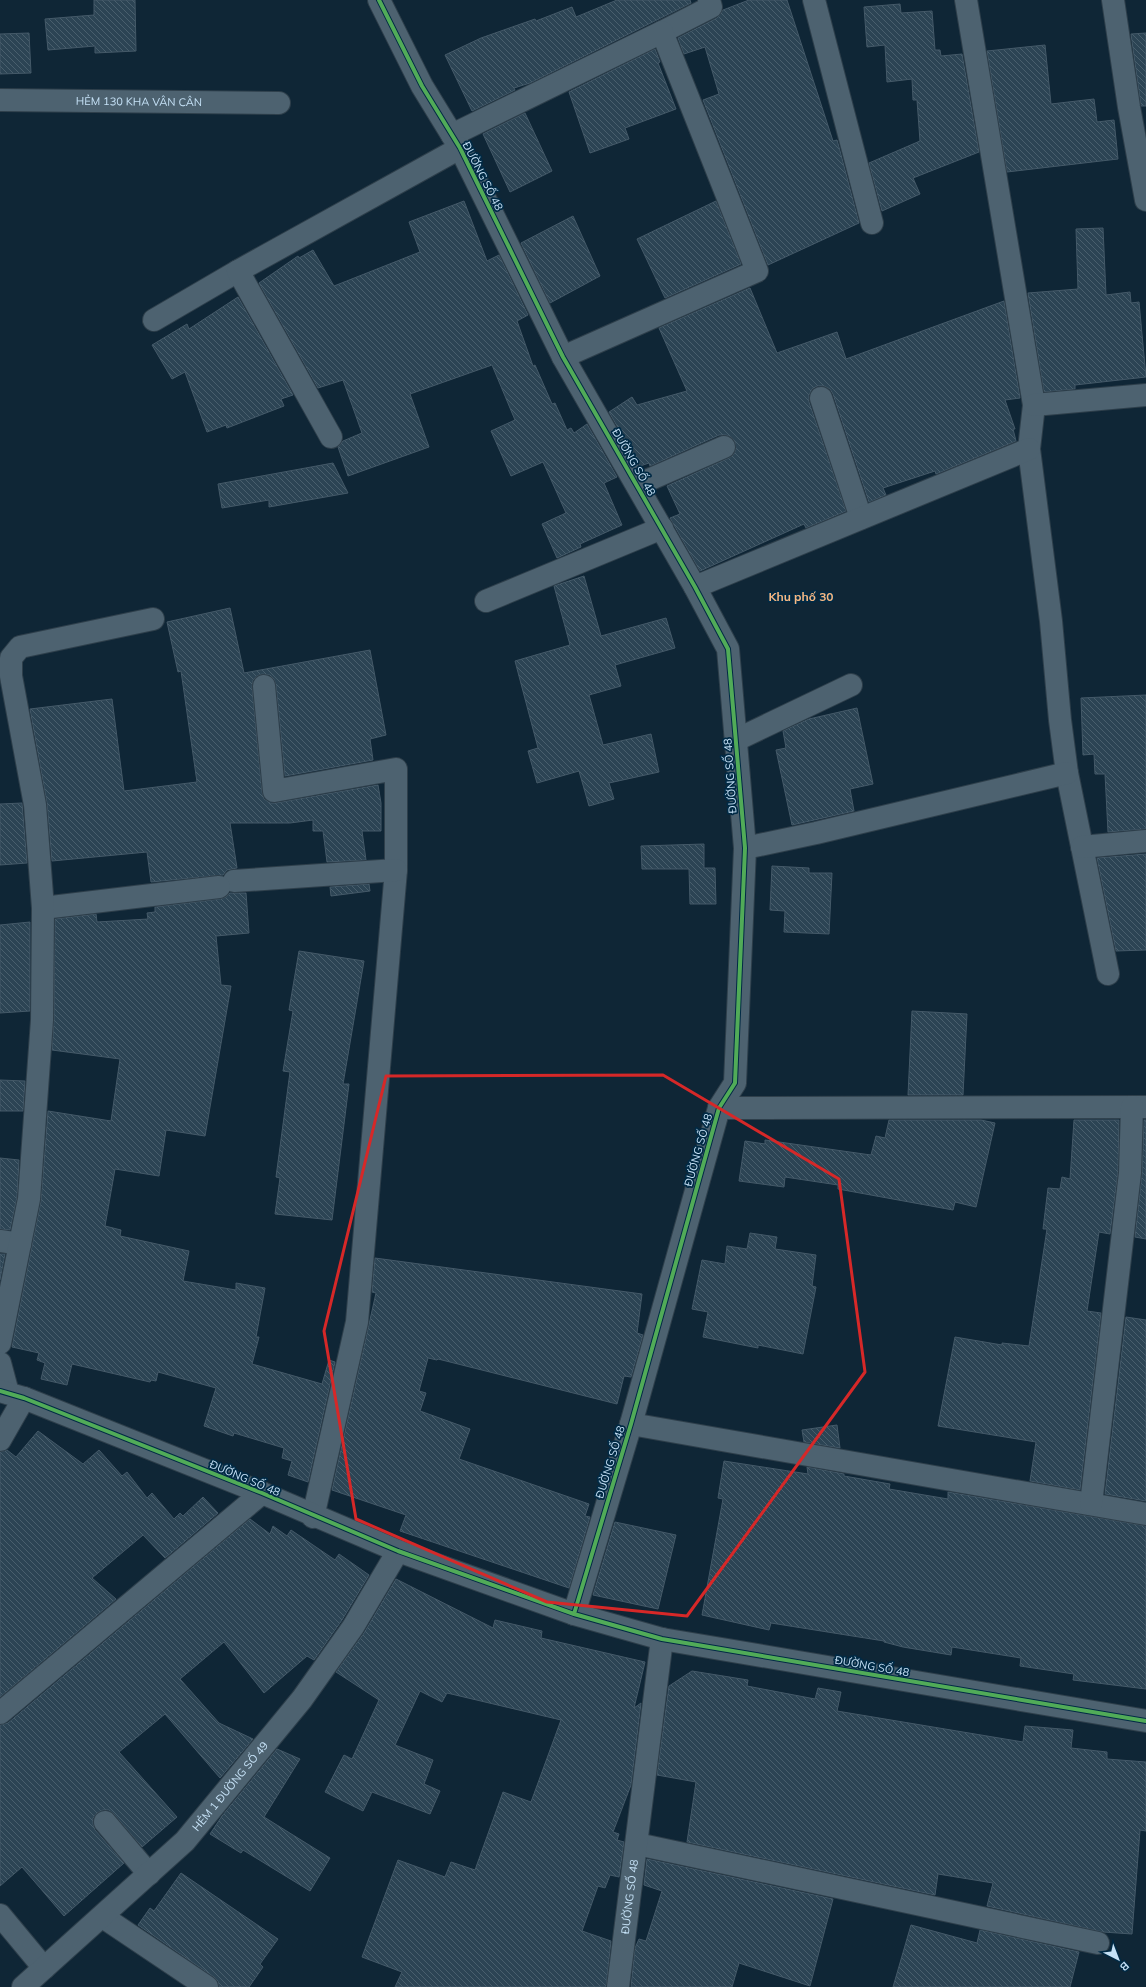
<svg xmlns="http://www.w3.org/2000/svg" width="1146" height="1987" font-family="Mulish,sans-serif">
<defs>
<pattern id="building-back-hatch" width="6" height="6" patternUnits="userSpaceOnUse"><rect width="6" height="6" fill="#2c4454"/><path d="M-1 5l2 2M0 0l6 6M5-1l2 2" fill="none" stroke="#495f6d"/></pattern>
</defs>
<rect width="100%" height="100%" fill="#0f2636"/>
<!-- building -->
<path fill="url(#building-back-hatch)" stroke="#445968" d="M94,0H135L136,51L95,53V46L48,50L45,19L94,15Z
M617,0H690L691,3L530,83L514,88L515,90L472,111L445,55L481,38L535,19L536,21L572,7L576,17Z
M749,0H787L833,141L837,140L839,147L859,223L768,265L703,100L719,94L705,47L684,54L678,38L717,18L723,10Z
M900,4L901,13L932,11L935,50H940L941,56L962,54L979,152L913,178L920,194L882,211L869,163L920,141L917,100H913L912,79L887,82L885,45L867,47L864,7Z
M29,33L31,73L0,74V34Z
M1146,33V106H1141L1131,34Z
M1045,45L1051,104L1094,99L1097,122L1114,120L1118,159L1007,172L987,51Z
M655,49L660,62L658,63L676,109L625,128L629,139L590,153L569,92Z
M525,113L552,171L510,192L483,134Z
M464,201L487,261L499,255L528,315L517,321L533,366L535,365L552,404L555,403L567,430L571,428L574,433L587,424L617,477L604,483L622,525L580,544L581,547L557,558L542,524L566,513L543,462L511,476L491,431L515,420L492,365L410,394L429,447L348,476L338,447L343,441L362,433L343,380L318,388L259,283L298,256L299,258L313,250L334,286L420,252L409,222Z
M716,201L741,264L665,298L637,239Z
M573,216L600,276L550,303L521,243Z
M1103,228L1106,295L1130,292L1131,303L1139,302L1146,377L1075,385V389L1044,392L1028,293L1078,289L1076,229Z
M750,288L777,353L837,332L846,359L1004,301L1020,398L1005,400L1015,429H1013L1016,441L936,474L935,471L883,488L886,495L869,502L833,394L830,389L824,386H817L812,389L809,395V402L846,511L806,528L804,524L700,571L670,518L680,514L667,486L729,458L734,454L736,449L735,442L731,437L726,435H719L650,466L649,463L640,466L609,412L632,397L637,405L687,391L659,328Z
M238,297L293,395L281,399L284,406L227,428L226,425L207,432L185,372L172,379L152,345L187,324L189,329Z
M333,463L348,493L269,507V500L222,508L218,484Z
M584,576L601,636L666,618L675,648L615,665L621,686L589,695L603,745L651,734L659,772L609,783L614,799L589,806L579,771L537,783L528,751L538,748L515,661L570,645L554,586Z
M230,608L244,673L370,650L386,735L370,739L373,760L285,776L276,685L274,679L270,675L262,674L257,676L253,680L252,687L262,792L264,799L270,803H276L378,785L381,803V831H362L366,860L327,862L323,831H313V820L290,823H230L237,868L227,870L223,875L151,882L147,852L52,861L47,803L30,709L112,699L124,791L197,782L181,671L178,672L167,622Z
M1146,695V829L1108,832L1105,774H1095L1094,754L1083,755L1081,698Z
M857,708L873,784L850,789L854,811L792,825L776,750L786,748L783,731L809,719Z
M22,803L27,863L0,865V804Z
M704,844V868H715L716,904H690L689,869H642L641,846Z
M1146,854V950L1116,951L1097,858Z
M772,866L809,868V873H832L829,934L784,932L785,911L770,910Z
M369,884L370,891L331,896L330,887Z
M230,893H246L249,933L216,936L221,985L231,986L205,1136L166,1130L159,1176L115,1169L105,1226L121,1230L120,1236L189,1251L183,1281L236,1290V1283L265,1288L256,1337H259L252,1364L322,1384L329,1360L335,1362L308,1482L288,1475L292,1461L282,1458L284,1448L234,1433L233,1436L204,1426L216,1388L158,1372L156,1381L151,1380L150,1382L72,1364L67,1385L41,1379L45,1363L37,1360L39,1353L12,1347L41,1201L48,1111L111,1121L120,1059L52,1050L54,1020L55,919L96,914L97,922L148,919L147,913L155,912V907L220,899L226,897Z
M30,922V1011L0,1013V925Z
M299,951L364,961L343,1084H349L332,1220L275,1214L280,1178L276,1177L290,1072L283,1071L293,1011L289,1010Z
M912,1011L967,1014L963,1095H908Z
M0,1080L25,1081L23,1111H0Z
M889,1120H981L995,1123L976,1207L955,1202L953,1210L838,1189V1185L785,1177L784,1187L739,1181L745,1141L765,1144V1140L871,1155L876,1136L885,1138Z
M1074,1120H1119L1118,1172L1110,1234L1099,1232L1087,1311L1101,1313L1080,1490L1030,1481L1036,1442L938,1426L955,1337L1002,1345V1343L1029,1346L1047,1229H1043L1048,1188L1060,1189L1062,1177L1070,1179Z
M1144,1120H1146V1239L1135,1237L1142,1174Z
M0,1158L19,1160L17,1197L10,1230L0,1229Z
M750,1233L777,1237L775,1249L816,1255L812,1286L816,1287L803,1354L758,1345V1348L703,1337L708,1312L692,1309L702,1260L725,1264L727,1246L747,1249Z
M0,1254H5L0,1280Z
M375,1258L642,1294L637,1333L643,1335L631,1377L624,1376L617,1404L438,1359L437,1360L428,1358L419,1391L426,1393L420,1411L470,1429L459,1459L589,1504L585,1516L590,1517L569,1588L400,1531L406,1515L332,1490L376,1293L372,1292Z
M1126,1317L1146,1320V1501L1105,1494Z
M837,1425L840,1448L804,1442L802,1430Z
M38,1431L83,1464L99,1450L122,1476L127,1472L147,1498L152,1493L174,1519L180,1513L183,1516L203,1497L218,1513L165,1558L143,1535L92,1578L116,1599L0,1697V1452L7,1450L16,1457Z
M724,1461L808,1474L807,1467L844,1474V1476L890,1484L889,1489L948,1499V1492L1146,1526V1689L1073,1680L1074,1674L1020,1666L1021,1658L952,1647L951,1655L903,1647L884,1642V1641L771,1623L769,1630L702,1615L723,1499L718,1498Z
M250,1519L270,1534L273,1526L287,1536L291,1530L335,1560L339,1554L369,1575L342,1620L314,1660L307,1656L264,1693L224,1642L180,1679L219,1723L253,1739L220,1778L165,1714L119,1752L177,1817L142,1847L114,1814L109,1810H103L97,1813L93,1818V1824L95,1830L124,1863L64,1916L22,1867L0,1886V1725L8,1723Z
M615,1522L676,1535L658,1609L593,1595Z
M396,1579L493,1628L495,1620L542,1631L541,1638L645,1662L634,1708L641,1703L631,1785L613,1832L619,1834L617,1840L624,1842L619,1877L610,1875L605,1888L598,1886L582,1931L611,1941L606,1987H395L402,1972L362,1957L398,1860L445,1877L451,1862L475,1870L503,1792L531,1802L561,1720L447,1693L442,1702L420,1691L395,1745L433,1760L424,1784L440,1791L430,1814L372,1792L363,1811L325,1792L344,1755L352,1759L379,1700L336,1672L364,1633Z
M692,1671L748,1680L747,1686L815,1699L818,1688L841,1692L837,1711L1023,1742L1025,1726L1073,1730L1071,1748L1107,1752V1759L1146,1762V1831L1140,1830L1132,1934L1103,1932L987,1906L993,1883L938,1874L935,1895L687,1842L696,1782L657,1775L669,1686Z
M277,1749L300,1759L264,1817L330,1858L310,1891L243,1850L241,1853L210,1834L222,1816Z
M647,1859L833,1899L810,1986L739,1963L732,1987H631L635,1948L639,1939L646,1941L662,1891L644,1885Z
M181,1873L278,1939L260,1964L263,1967L249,1987H219L218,1981L214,1977L138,1925L150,1908L154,1911Z
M911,1925L977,1943L980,1930L1079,1952L1070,1987H893Z"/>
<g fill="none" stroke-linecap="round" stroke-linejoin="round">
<defs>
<g id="minor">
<path d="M379,0L422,86L460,148L563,357L695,587L728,649L745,848L735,1083L719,1108L631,1424L574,1614"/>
<path d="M814,0L872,223"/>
<path d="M966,0L1034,405L1029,449L1051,621L1060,720L1067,773L1108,974"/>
<path d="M1113,0L1129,107L1146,200"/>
<path d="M662,32L711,7L709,0"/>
<path id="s1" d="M0,100L279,103"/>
<path d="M452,135L662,32L757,271L563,357"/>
<path d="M154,320L238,271"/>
<path d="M821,398L861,518"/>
<path d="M1034,405L1146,395"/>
<path d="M331,437L238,271L460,148"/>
<path d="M637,485L724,447"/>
<path d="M695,587L1029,449"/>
<path d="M486,601L662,528"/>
<path d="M264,686L274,791L396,769V870L357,1322L313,1517"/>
<path d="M736,740L851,685"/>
<path d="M1082,847L1146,841"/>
<path d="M745,848L816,833L1067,773"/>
<path d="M234,881L396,870"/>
<path d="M43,908L219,887"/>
<path d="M719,1108L1146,1107"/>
<path d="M0,1241L20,1244"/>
<path d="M0,1343L29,1199L42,1020L43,908L35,805L11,676V658L20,647L153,619"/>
<path d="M0,1363L8,1393"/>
<path d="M0,1391L24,1398L262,1493L398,1551L574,1614L662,1639L1146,1721"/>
<path d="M631,1424L1146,1514"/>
<path d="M0,1440L24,1398"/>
<path d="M1091,1504L1130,1173L1132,1107"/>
<path d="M0,1713L262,1493"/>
<path d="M105,1822L149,1874"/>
<path d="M637,1844L1098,1943"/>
<path d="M0,1915L44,1968"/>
<path d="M103,1917L207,1987"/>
<path id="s2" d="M23,1987L185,1841L302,1699L353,1627L398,1551"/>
<path id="s3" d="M618,1987L662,1639"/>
</g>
</defs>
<!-- minor casing -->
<use href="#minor" stroke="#2e3f4b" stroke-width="24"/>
<!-- minor -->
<use href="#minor" stroke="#4d6270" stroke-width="22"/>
<defs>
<path id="cycleway" d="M379,0L422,86L460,148L563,357L695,587L728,649L745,848L735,1083L719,1108L631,1424L574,1614
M0,1391L24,1398L262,1493L398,1551L574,1614L662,1639L1146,1721"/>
</defs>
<!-- cycleway casing -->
<use href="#cycleway" stroke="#002a45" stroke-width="6"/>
<!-- cycleway -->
<use href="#cycleway" stroke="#51ab58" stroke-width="4"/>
</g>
<!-- marked area -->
<path fill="none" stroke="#d62828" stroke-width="3" stroke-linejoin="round" d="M663,1075L839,1179L865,1372L687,1616L547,1602L356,1519L324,1331L386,1076Z"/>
<g text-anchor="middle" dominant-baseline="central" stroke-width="3.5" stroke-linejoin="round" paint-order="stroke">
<!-- street labels -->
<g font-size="11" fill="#c5e1f6" stroke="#002a45">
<text stroke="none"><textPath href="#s1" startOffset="139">HẺM 130 KHA VÂN CÂN</textPath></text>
<text transform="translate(483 176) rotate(63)">ĐƯỜNG SỐ 48</text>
<text transform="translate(634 462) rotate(60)">ĐƯỜNG SỐ 48</text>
<text transform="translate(730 776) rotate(-94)">ĐƯỜNG SỐ 48</text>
<text transform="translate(698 1150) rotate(-74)">ĐƯỜNG SỐ 48</text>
<text transform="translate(610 1462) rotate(-73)">ĐƯỜNG SỐ 48</text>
<text transform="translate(245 1478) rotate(23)">ĐƯỜNG SỐ 48</text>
<text transform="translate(872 1666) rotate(10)">ĐƯỜNG SỐ 48</text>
<text stroke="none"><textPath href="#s2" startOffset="289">HẺM 1 ĐƯỜNG SỐ 49</textPath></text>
<text stroke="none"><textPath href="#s3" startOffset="91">ĐƯỜNG SỐ 48</textPath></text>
</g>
<!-- neighbourhood labels -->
<g font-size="12" font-weight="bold" fill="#f6b883" stroke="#002a45">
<text x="801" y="596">Khu phố 30</text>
</g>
</g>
<!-- north arrow -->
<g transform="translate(1118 1959) rotate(138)" stroke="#002a45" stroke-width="3" paint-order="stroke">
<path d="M0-3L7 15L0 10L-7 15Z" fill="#c5e1f6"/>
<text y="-6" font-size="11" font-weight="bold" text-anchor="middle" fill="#c5e1f6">B</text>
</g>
</svg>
